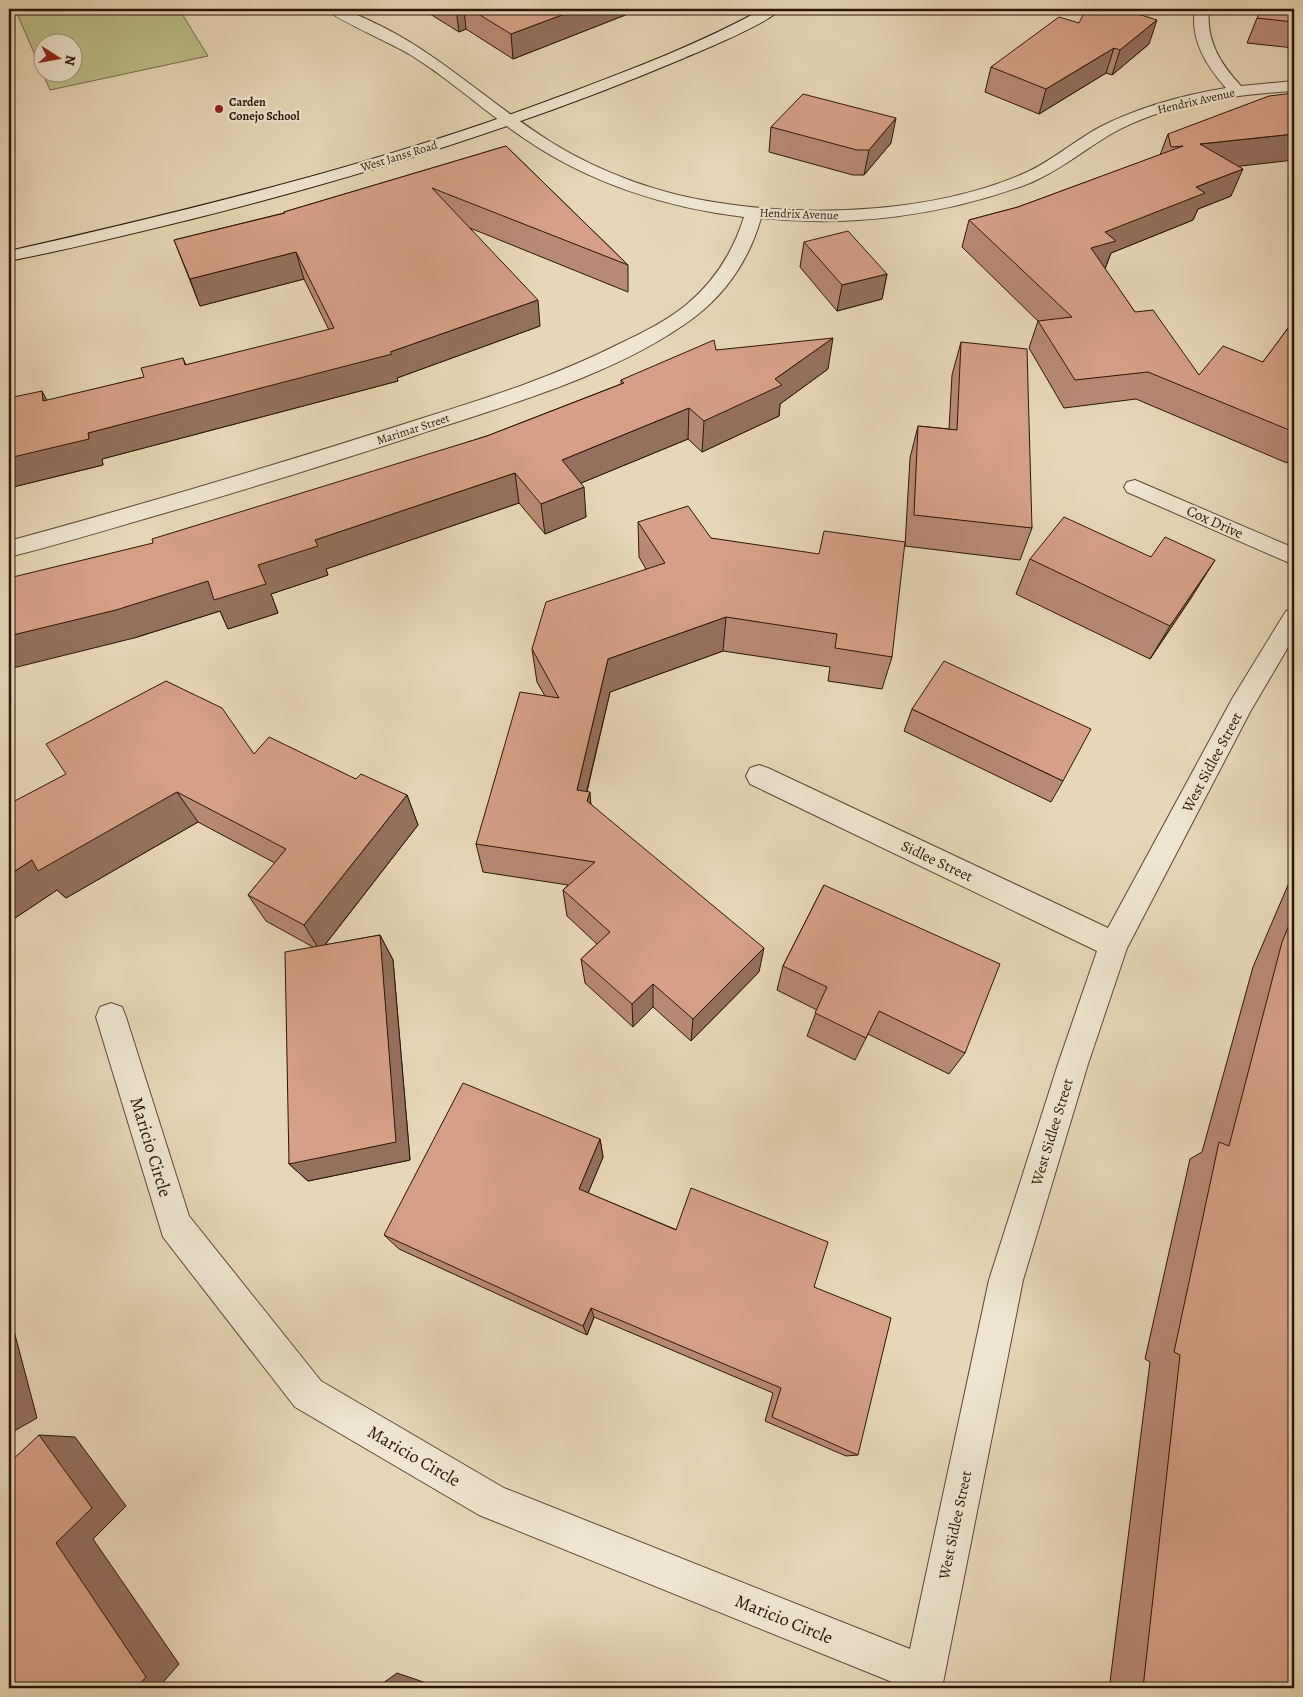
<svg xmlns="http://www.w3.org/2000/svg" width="1303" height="1697" font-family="Alegreya,serif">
<rect width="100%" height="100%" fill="#e7d7b6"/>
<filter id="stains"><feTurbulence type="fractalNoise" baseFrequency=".004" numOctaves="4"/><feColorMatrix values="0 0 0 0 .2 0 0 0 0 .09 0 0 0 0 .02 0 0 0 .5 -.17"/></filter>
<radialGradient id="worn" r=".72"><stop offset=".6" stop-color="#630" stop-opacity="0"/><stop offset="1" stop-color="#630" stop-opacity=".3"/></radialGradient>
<!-- green -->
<path fill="#bcbd8a" stroke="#736a48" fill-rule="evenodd" d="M15,9H179L208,56L50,90ZM42,42H72V72H42Z"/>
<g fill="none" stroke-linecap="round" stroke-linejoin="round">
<defs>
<path id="minor" d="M326,9C347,8 362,17 381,26C443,57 492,105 551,142C601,173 662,195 720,203C815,218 936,212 1025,173C1052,161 1074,141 1100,127C1139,107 1183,95 1226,88C1206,65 1190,40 1195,9H1209C1206,41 1220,63 1241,86L1294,81V91C1231,95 1167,103 1111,134C1084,150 1059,171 1030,183C947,215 849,228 761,218C750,257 728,291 696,316C620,374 504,406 414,436C325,465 235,493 144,519C99,532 54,546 9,557V541C148,503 286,462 423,418C491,397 558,375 621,343C644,332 666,321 686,305C715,281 733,252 744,217C667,208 589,183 525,139C485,112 450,79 409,54C395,45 331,17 326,9Z
M1135,480L1294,548V565L1127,492L1124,487L1127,482Z
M1294,608V637L1250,712L1127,948L1088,1064L1023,1280L942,1688H902V1686L479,1515L295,1407L163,1237L96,1017L100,1007L111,1003L122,1007L126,1017L189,1216L321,1381L504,1488L910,1649L989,1280L1058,1064L1097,951L750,784L746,776L750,768L759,765L768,768L1108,928L1232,699L1286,611Z"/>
<path id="secondary" d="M763,9H780C770,23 701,51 682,59C523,126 359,177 192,219C131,234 70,249 9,261V251C199,208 387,162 569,93C635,68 701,43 763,9Z"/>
</defs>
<!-- minor casing -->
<use href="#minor" stroke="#594632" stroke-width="2"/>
<!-- secondary casing -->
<use href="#secondary" stroke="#2a1606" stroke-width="2"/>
<!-- minor -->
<use href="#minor" fill="#efe5d0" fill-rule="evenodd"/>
<!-- secondary -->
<use href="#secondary" fill="#efe5d0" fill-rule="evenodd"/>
</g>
<!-- wall -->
<path fill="#b78a73" stroke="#2a1606" d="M422,9H654L645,13L638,10L513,59L466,29L459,32Z
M1294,9V48L1247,43L1257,18Z
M1140,15L1149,44L1112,75L1106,73L1039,114L985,92L991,67L1079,23Z
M771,127L891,143L864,175H853L769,152Z
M1168,134L1238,166L1231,196L1198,209L1193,220L1111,253L1105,269L1135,312L1199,375L1263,362L1294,320V453L1287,463L1136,399L1064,408L1029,348L1038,321L962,247L969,220L1018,207L1160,155Z
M506,146L628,265V292L470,228L540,326L397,378L398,381L102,459L103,465L9,488V398L47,401L144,377L183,358L186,365L329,330L304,279L200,306L174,240L284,213V212Z
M804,242L887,274L882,299L837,311L800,267Z
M961,342L1032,528L1020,560L905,546L910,458L918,426L949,429L952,375Z
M716,350L828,369L780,404L779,416L702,452L688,439L581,483L586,517L545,534L519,503L326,569L328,575L271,594L278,613L228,629L220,611L134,638L153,543L487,436L621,384V380Z
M638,522L711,538L892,657L882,689L828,681L830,667L723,651L610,692L587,792L591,804L759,972L691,1041L653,1007L633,1027L585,983L581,959L597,944L567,916L563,890L568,885L483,872L476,844L545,696L537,682L532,649L646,569L639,557Z
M1030,559L1193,595L1150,659L1016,594Z
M912,709L1063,781L1051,802L904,731Z
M254,754L356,779L407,795L418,825L325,945L380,935L393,960L410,1160L308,1181L289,1164L313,947L266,921L248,895L275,863L198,822L66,898L57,890L9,922V804Z
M1294,871V1445L1293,1457L1294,1688H1123L1110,1682L1150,1362L1145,1359L1190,1159L1202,1152L1253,967Z
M824,885L965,1053L949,1074L868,1034L855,1060L807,1036L817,1010L777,990L783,966Z
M600,1139L603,1157L588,1193L814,1287L858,1455L846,1456L765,1421L773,1393L594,1317L587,1335L399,1249L384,1235Z"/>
<!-- shaded-wall -->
<path fill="#95705e" stroke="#2a1606" d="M456,9H464L466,29L459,32Z
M578,9H638V10L513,59L511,34Z
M645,9H654L645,13Z
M1140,9H1142L1130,38Z
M1157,20L1149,44L1112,75L1120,50Z
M1114,48L1106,73L1039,114L1046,89Z
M896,118L891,143L864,175L869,150Z
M1294,134V160L1189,172L1200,144Z
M1243,169L1231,196L1198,209L1193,220L1111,253L1105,268L1081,275L1091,248L1105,232L1196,187Z
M296,252L304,279L200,306L190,279Z
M887,274L882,299L837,311L842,285Z
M538,300L540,326L397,378L398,381L102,459L103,465L9,488V458L88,433L390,352Z
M833,338L828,369L780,404L779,416L702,452L704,421L775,379Z
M42,391L56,417L43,401Z
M689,408L688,439L564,490L562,460Z
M515,473L519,503L326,569L328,575L271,594L278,613L228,629L220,611L134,638L9,669V636L258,565L315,540Z
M584,487L586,517L545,534L541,504Z
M1215,560L1193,595L1150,659L1170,626Z
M726,617L723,651L610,692L580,819L577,790L608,659Z
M177,792L198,822L66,898L57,890L9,922V875L32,860Z
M590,792L592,821L587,801Z
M407,795L418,825L320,951L304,925Z
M380,935L393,960L410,1160L308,1181L289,1164Z
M764,948L759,972L691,1041L693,1019Z
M653,984V1007L633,1027L632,1004Z
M600,1139L603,1157L583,1205L579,1189Z
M591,1308L594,1317L587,1335L583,1326Z
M9,1312L37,1418L9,1434Z
M39,1435L75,1437L126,1506L93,1539L179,1664L158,1688H136L56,1543Z
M397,1673L441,1688H384L379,1686Z"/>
<!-- building -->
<path fill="#d5a086" stroke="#2a1606" d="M470,9H578L511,34Z
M1086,9H1140L1138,14L1157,20L1120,50L1114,48L1046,89L991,67L1059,17L1079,23Z
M1262,9H1294V22L1257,18Z
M1294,93V134L1200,144L1243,169L1196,187L1205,193L1105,232L1116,241L1091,248L1135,312L1153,310L1199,375L1223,346L1263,362L1294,320V432L1148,372L1075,380L1038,321L1072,317L969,220L1018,207L1183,146L1171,147L1168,134L1269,96Z
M803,94L896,118L869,150H857L771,127Z
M506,146L628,265L432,188L538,300L390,352L392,354L88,433L89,439L9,458V398L42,391L43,401L144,377L141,368L183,358L185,365L334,328L296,252L190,279L174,240L285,213L284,212Z
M848,231L887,274L842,285L804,242Z
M833,338L775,379L782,385L704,421L689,408L562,460L584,487L541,504L515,473L315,540L318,546L258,565L266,584L214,600L208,581L116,610L9,636V578L153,543L152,539L487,436L624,383L621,380L714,340L716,350Z
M961,342L1027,349L1032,528L914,515L918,426L957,430Z
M688,506L711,538L819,554L824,531L905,542L892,657L835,648L837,634L726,617L608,659L577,790L590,792L587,801L764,948L693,1019L653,984L632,1004L581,959L610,932L563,890L595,862L476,844L520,692L559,698L532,649L546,602L665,563L638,522Z
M1064,517L1151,557L1165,537L1215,560L1170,626L1030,559Z
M944,661L1091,729L1063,781L912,709Z
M166,681L222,708L254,754L269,737L356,779L361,774L407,795L304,925L248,895L286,849L177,792L38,871L32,860L9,875V804L66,774L46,744Z
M824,885L1000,964L965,1053L879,1011L866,1038L815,1013L827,987L783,966Z
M1294,913V1445L1293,1457L1294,1458V1688H1143L1180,1355L1174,1352L1219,1142L1229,1146L1282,942Z
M380,935L396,1142L289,1164L285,952Z
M463,1083L600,1139L579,1189L676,1230L691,1188L828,1242L814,1287L891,1318L858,1455L772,1417L781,1388L591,1308L583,1326L384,1235Z
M39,1435L92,1508L56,1543L146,1677L136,1688H9V1463Z"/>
<!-- markers -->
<circle fill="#8f2418" stroke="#efe5d0" stroke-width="2" cx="219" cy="109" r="5"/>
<g text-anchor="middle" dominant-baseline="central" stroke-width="4.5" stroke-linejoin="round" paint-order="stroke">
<!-- far-street labels -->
<g font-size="12" fill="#2a1606" stroke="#efe5d0">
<text transform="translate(1196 101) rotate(-13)">Hendrix Avenue</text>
<text transform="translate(399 156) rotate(-17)">West Janss Road</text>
<text transform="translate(799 214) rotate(2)">Hendrix Avenue</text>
<text transform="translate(413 429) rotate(-18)">Marimar Street</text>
</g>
<!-- far-poi labels -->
<g font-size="12" font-weight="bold" fill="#2a1606" stroke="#efe5d0" text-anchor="start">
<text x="229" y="102">Carden<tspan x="229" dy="14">Conejo School</tspan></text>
</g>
<!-- street labels -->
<g font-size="15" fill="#2a1606" stroke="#efe5d0">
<text transform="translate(1215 522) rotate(24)">Cox Drive</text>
<text transform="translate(1212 762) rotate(-62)">West Sidlee Street</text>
<text transform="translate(937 861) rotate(25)">Sidlee Street</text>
<text transform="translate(1052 1132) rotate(-73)">West Sidlee Street</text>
<text transform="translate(955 1525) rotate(-78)">West Sidlee Street</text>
</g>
<!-- near-street labels -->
<g font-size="18" fill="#2a1606" stroke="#efe5d0">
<text transform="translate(151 1147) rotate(73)">Maricio Circle</text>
<text transform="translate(414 1456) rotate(30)">Maricio Circle</text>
<text transform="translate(784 1619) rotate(22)">Maricio Circle</text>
</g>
</g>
<!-- margin -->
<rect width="1303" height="1697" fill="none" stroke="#e7d7b6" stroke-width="30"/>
<rect x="10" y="10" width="1283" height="1677" fill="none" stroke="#2a1606" stroke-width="2.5"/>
<rect x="15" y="15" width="1273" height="1667" fill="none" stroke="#2a1606"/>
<!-- north arrow -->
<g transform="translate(58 58) rotate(101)"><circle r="24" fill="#efe5d0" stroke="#a0927f"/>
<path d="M0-4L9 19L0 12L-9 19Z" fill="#8f2418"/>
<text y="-8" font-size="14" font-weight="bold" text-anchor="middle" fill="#2a1606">N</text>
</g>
<rect width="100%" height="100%" filter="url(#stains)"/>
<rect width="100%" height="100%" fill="url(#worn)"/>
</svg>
